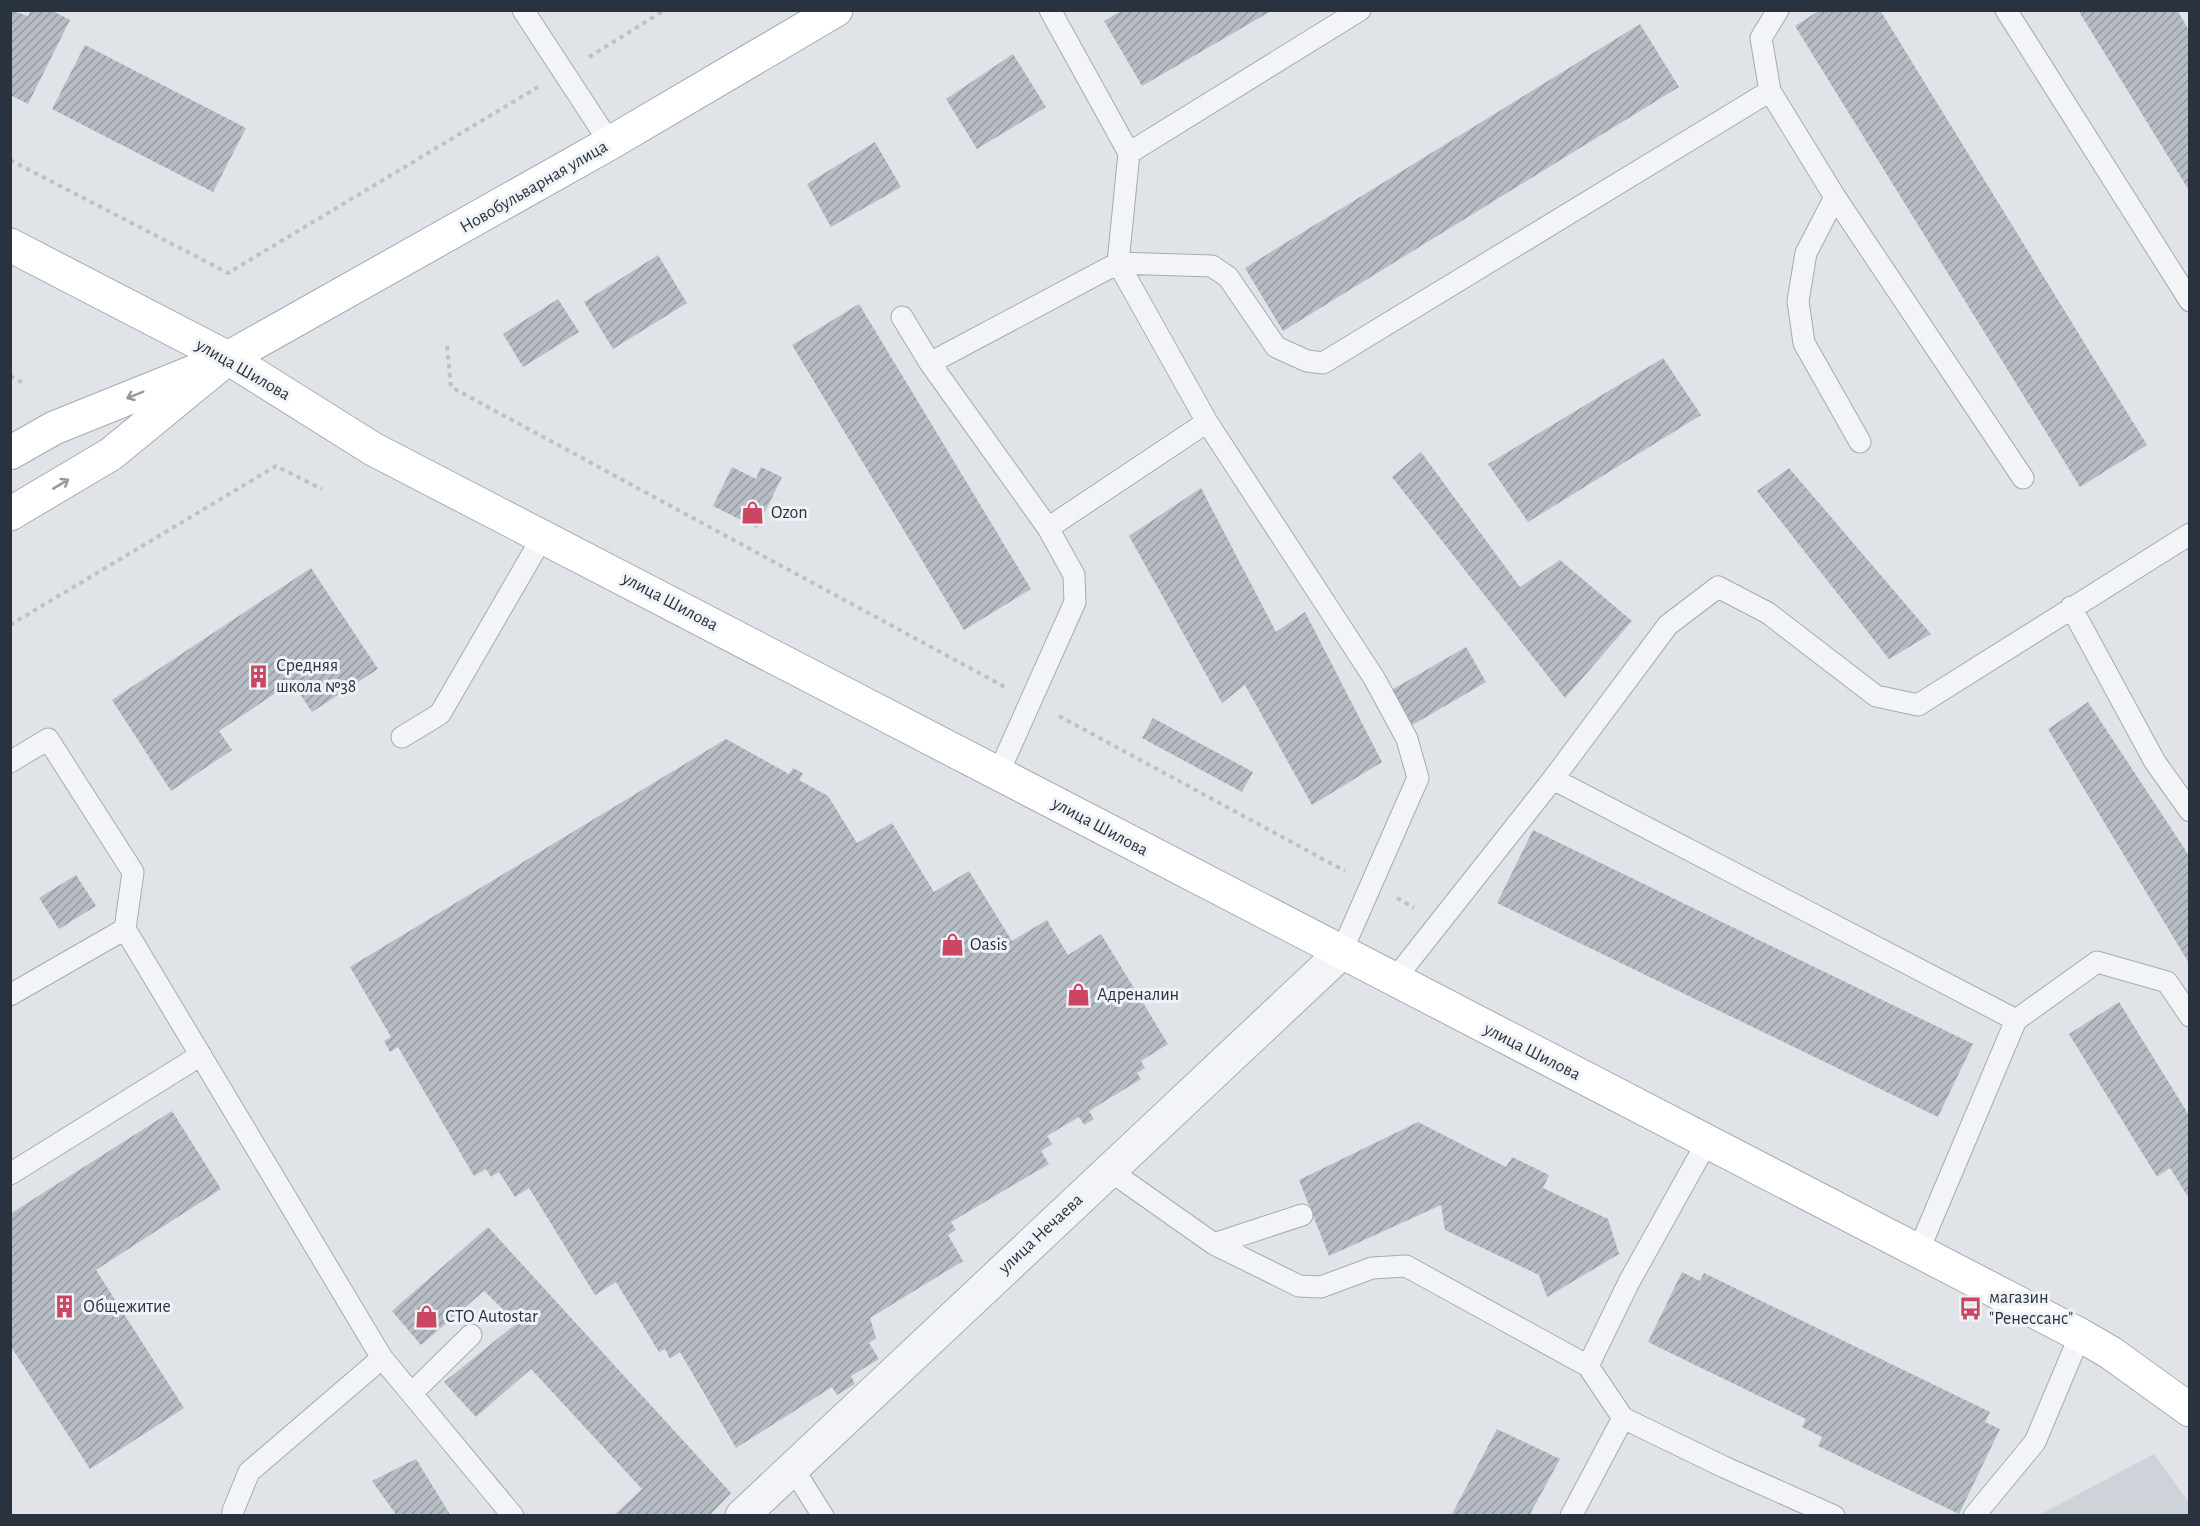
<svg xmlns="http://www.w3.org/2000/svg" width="2200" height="1526" font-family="'Alegreya Sans',sans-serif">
<defs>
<pattern id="building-hatch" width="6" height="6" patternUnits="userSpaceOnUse" patternTransform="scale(1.5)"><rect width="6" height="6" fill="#b7bdc5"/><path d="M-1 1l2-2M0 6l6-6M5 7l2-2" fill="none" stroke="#959aa1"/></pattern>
</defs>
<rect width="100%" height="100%" fill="#e0e4e8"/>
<!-- built -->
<path fill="#ced3da" d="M2154,1454L2189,1503V1515H2039Z"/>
<!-- building -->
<path fill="url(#building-hatch)" d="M10,10L28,16L31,10H51L70,20L28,104L10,95Z
M1123,10H1273L1142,86L1104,21Z
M1820,10H1880L2147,445L2080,487L1795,26Z
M2078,10H2177L2190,32V192Z
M1640,24L1679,87L1283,331L1245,268Z
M85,45L246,128L213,192L52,109Z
M1013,54L1046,107L977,149L946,99Z
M875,142L901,187L831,227L807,184Z
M658,255L687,303L613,349L584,302Z
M558,299L579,332L523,367L503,334Z
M859,304L1031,589L964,630L792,345Z
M1663,358L1701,415L1528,522L1488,464Z
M1421,452L1520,587L1560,560L1632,621L1565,698L1392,477Z
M732,467L756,479L761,467L782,477L757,528L713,506Z
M1789,468L1931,634L1889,659L1757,491Z
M1201,488L1276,632L1305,612L1382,762L1312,805L1245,685L1222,703L1129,536Z
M311,568L378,669L312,712L292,682L219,731L232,750L171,791L112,700Z
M1466,647L1486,682L1409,727L1388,692Z
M2088,702L2190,857V965L2048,729Z
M1153,718L1253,772L1242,792L1142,738Z
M726,739L789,774L793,768L803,773L799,780L828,796L857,843L892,823L934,892L969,871L1012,941L1047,920L1068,955L1101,934L1168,1044L1141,1061L1145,1068L1137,1073L1141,1079L1089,1111L1094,1119L1084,1125L1079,1117L1047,1136L1052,1144L1041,1151L1049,1164L951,1222L956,1230L948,1235L963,1261L870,1318L876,1338L869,1343L879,1359L851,1376L855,1384L837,1395L832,1387L736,1448L680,1352L670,1359L665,1349L659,1352L616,1282L595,1295L529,1188L515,1197L499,1172L491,1177L486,1169L474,1176L398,1047L390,1052L384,1041L391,1037L350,967Z
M1533,830L1973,1044L1938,1117L1497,903Z
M76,875L96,906L59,929L39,898Z
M2119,1002L2190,1117V1200L2170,1168L2157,1177L2069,1034Z
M172,1111L221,1189L96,1270L184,1408L90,1469L10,1345V1214Z
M1418,1122L1506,1167L1512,1157L1549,1175L1543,1188L1608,1219L1619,1254L1547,1297L1539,1275L1445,1230L1441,1205L1329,1256L1299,1180Z
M488,1227L731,1493L709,1516H613L642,1489L531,1369L476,1417L444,1382L517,1323L484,1291L421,1345L392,1311Z
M1682,1272L1700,1281L1704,1273L1990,1412L1985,1422L2000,1429L1959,1514L1818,1446L1822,1437L1802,1427L1806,1419L1648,1342Z
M1497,1429L1560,1459L1529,1516H1451Z
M416,1459L451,1516H397L372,1481Z"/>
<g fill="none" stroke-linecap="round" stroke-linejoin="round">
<defs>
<path id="service" d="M523,10L610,143
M1778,10L1761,38L1770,91L1835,197L2023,478
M2006,10L2190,301
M1129,153L1360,10
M1835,197L1806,253L1798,301L1804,343L1860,442
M1118,263L1212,266L1228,277L1276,347L1307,361L1323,363L1770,91
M1118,263L1207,422
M902,317L930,363L1048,528L1074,575L1075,602L998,774
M930,363L1118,263L1129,153L1050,10
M1048,528L1207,422L1374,678L1407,739L1418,778L1341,953
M2071,607L2155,762L2190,811
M402,737L440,714L543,536
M10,762L48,739L133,872L125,929
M1553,779L2016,1020L2097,962L2167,982L2190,1016
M1394,980L1553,779L1668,625L1718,587L1768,613L1876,696L1918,705L2190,534
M10,995L125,929L382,1358L513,1516
M1109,1170L1214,1244L1299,1286L1321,1287L1372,1268L1406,1266L1588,1366L1623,1418L1571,1516
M10,1174L201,1055
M1214,1244L1302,1215
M1918,1252L2016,1020
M1588,1366L1629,1282L1707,1142
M412,1393L471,1335
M1623,1418L1724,1467L1834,1516
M792,1467L823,1516
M233,1516V1511L249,1472L382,1358
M1974,1516L2035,1442L2080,1335"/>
<path id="minor" d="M742,1516L1341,953"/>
<path id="secondary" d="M228,358L373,449L2080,1335L2111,1353L2190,1410
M10,453L54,428L198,370
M10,514L111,454L228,358"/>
<path id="primary" d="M10,245L228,358L610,143L836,10"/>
</defs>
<!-- service casing -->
<use href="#service" stroke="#a5abb2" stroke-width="23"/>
<!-- minor casing -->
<use href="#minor" stroke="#a5abb2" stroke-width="35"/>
<!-- secondary casing -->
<use href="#secondary" stroke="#a5abb2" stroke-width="35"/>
<!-- primary casing -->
<use href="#primary" stroke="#9fa9b4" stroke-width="35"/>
<!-- path -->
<path stroke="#bec2c7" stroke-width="4" stroke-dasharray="4.5 4.5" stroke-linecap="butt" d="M589,57L665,10
M10,160L228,273L538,87
M447,346L451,387L1005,687
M10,376L25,384
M10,625L276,466L322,489
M1059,716L1345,871
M1397,898L1414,908"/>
<!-- service -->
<use href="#service" stroke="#f2f4f7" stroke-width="21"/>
<!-- minor -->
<use href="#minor" stroke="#f2f4f7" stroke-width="33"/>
<!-- secondary -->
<use href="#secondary" stroke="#fff" stroke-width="33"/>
<!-- primary -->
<use href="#primary" stroke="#fff" stroke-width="33"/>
</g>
<!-- one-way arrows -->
<defs><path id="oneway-shaft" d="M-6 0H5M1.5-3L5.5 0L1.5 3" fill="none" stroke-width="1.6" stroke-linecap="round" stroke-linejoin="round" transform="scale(1.5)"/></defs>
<g stroke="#94999f">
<use href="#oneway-shaft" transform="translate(135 395) rotate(158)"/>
<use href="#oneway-shaft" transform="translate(61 484) rotate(-31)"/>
</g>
<!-- icons -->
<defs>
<symbol id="shop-bare" viewBox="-9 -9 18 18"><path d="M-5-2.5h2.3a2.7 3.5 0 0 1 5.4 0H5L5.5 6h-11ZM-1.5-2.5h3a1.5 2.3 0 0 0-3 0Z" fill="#cc4664" stroke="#eff2f6" stroke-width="2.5" paint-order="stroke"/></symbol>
<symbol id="building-bare" viewBox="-9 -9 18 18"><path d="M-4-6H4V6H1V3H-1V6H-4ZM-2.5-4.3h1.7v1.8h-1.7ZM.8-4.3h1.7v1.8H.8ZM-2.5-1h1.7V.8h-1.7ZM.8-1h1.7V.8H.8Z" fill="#cc4664" stroke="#eff2f6" stroke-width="2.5" paint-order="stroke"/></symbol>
<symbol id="bus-bare" viewBox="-9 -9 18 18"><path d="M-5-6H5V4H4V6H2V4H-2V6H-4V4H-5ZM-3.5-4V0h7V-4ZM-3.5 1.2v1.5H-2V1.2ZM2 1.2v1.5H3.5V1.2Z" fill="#cc4664" stroke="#eff2f6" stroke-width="2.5" paint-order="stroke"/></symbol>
</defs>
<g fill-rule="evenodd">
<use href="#shop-bare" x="736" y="496" width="33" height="33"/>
<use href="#building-bare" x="242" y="660" width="33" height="33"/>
<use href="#shop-bare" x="936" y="928" width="33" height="33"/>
<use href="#shop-bare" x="1062" y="978" width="33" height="33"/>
<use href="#building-bare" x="48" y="1290" width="33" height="33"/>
<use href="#bus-bare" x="1954" y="1292" width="33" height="33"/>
<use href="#shop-bare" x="410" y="1300" width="33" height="33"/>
</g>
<g text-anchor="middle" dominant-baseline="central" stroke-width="6" stroke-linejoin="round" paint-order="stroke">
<!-- street labels -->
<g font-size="18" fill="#29333f" stroke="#eff2f6">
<text transform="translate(534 187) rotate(-30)">Новобульварная улица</text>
<text transform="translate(243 370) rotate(30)">улица Шилова</text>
<text transform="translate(670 602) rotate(28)">улица Шилова</text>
<text transform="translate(1100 827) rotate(28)">улица Шилова</text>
<text transform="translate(1532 1052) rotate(27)">улица Шилова</text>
<text transform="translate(1041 1234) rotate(-43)">улица Нечаева</text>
</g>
<!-- poi labels -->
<g font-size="18" fill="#29333f" stroke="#eff2f6" text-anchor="start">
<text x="771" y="513">Ozon</text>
<text x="276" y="666">Средняя<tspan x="276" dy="21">школа №38</tspan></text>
<text x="970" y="945">Oasis</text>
<text x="1097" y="995">Адреналин</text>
<text x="1989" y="1298">магазин<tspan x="1989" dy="21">"Ренессанс"</tspan></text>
<text x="83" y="1307">Общежитие</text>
<text x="445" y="1317">СТО Autostar</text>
</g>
</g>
<!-- border -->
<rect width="2200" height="1526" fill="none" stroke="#29333f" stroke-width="24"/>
</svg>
